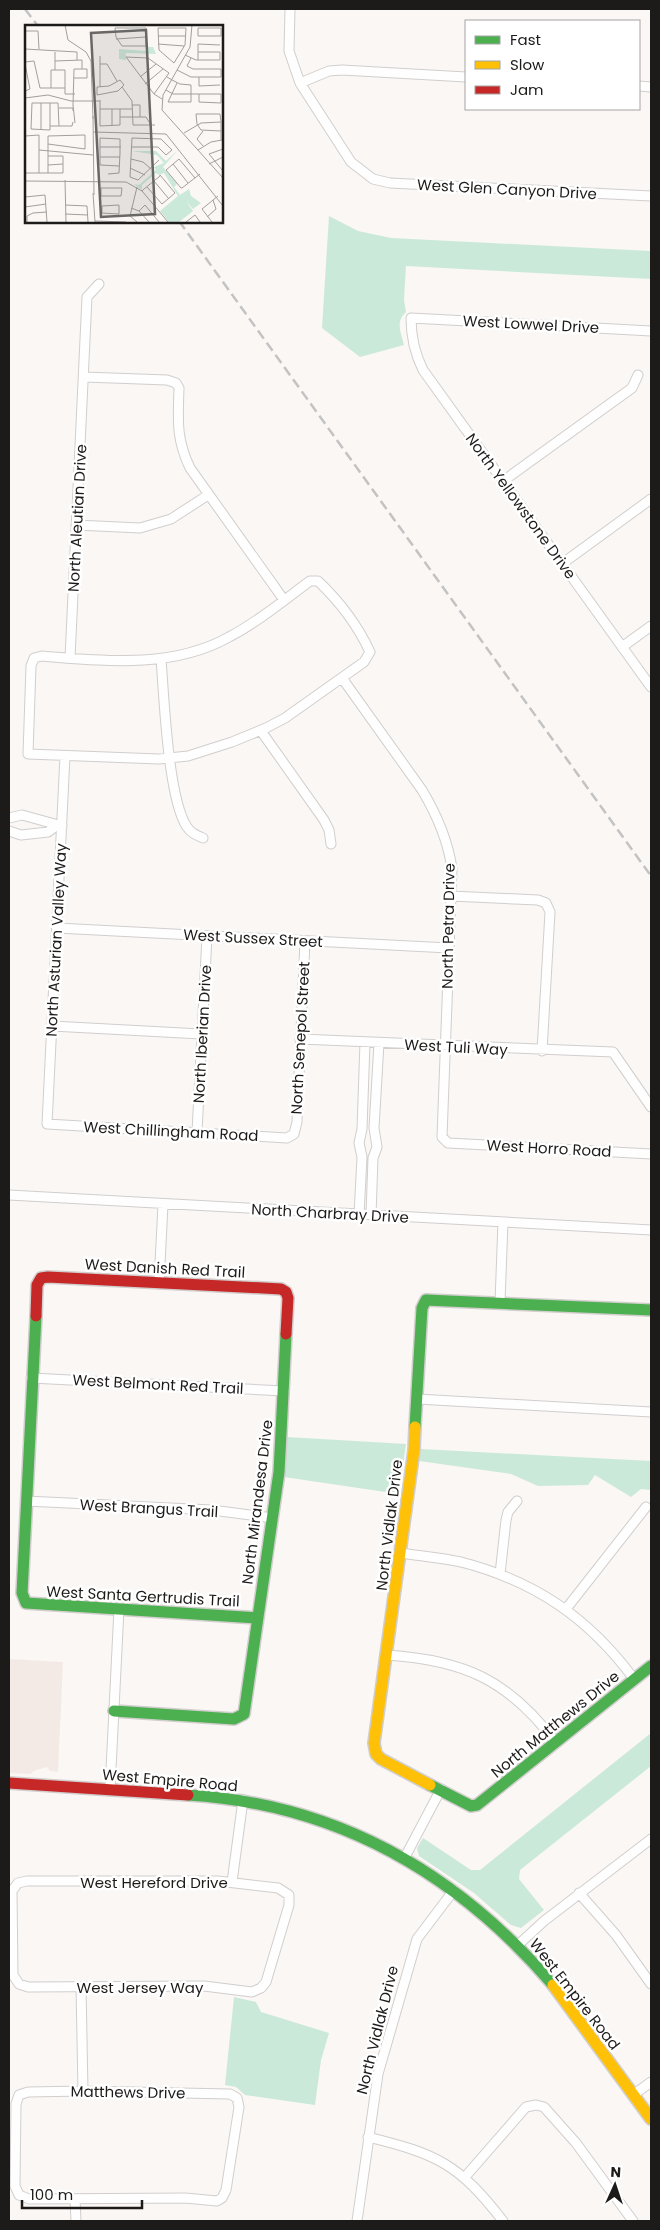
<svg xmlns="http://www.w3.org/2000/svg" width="660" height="2230" font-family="Poppins,sans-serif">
<rect width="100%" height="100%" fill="#faf7f5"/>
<!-- built -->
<path fill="#f4eae5" d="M9,1659L63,1662L58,1772L50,1771L47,1767L34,1771L30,1774L9,1773Z"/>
<!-- green -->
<path fill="#cbe9d8" d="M329,216L358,231L391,238L650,251L651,237V279L406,266L404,300L406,312C395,322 401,333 404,345L360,357L322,328Z
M287,1437L406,1444L399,1494L284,1477Z
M421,1449L651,1461V1490L641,1489L631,1497L595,1475L588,1485L538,1486L511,1474L419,1461Z
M651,1733V1766L520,1870L519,1879L544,1910L521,1928L511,1925L474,1893L419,1856L417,1848L423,1838L471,1870H480Z
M234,1997L256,2002L261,2012L329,2033L321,2060L315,2105L245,2095L236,2087L225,2085Z"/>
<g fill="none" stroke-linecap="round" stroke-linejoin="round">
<defs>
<path id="street" d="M290,9L289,51L300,83L351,162L373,179L390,183L651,196
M300,83L329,71L342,70L466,77
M639,86L651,87
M651,331L411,318C411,337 414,352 423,370L651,687
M84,377L167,380L176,383L179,388C178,420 176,439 190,468L284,600
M503,481L632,388L638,375
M76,525L140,528L171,519L208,495
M563,563L651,499
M310,581H318C338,600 358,626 370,652L364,662L285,718L266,728L232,742L188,756L159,759L28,754L31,666L34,658L42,656C104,661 172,669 229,637C258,622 284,600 310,581Z
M622,647L651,626
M70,658L87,297L99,284
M161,659C164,696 168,799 187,827C191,833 196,835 203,838
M342,678L422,790C437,815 448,840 452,869L442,1137L448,1143L651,1154
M261,731L324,820L329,830L331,844
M65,756L47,1124L287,1138L294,1134L297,1122L305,941
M9,818L22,815L62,826
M9,831L21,835L48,832L56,826
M451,896L538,900L546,903L550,912L542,1051
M57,928L449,948
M52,1026L201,1034
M300,1039L613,1052L651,1107
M197,1132L207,936
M9,1195L651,1230
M359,1215L362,1157L359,1143L362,1129L365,1042
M371,1215L373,1158L377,1147L374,1128L379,1043
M159,1283L163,1205
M500,1302L503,1222
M31,1378L284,1391
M417,1399L651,1412
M26,1501L212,1510L273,1518
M401,1553C421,1556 442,1558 461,1562C535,1581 589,1618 634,1679
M500,1574L506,1520L508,1512L517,1501
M566,1609L646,1507
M387,1655C464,1660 509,1680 556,1743
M110,1789L119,1609
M405,1857L441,1789
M27,1881H218L278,1888L289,1895V1905L266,1982L261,1988L252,1992L204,1986L28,1987L19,1984L13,1975L12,1891L18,1883Z
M232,1882L243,1800
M579,1893L616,1935L651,1984
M518,1945L544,1921L651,1839
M81,1987L83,2091
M83,2091L230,2094L237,2098L239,2107L226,2190L222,2198L217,2201L185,2198L29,2199L19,2195L15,2186L16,2104L19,2095L28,2092Z
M633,2095L651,2082
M368,2137C437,2154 459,2164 503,2221
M465,2177L526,2107L536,2105L544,2107L576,2143L633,2221
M75,2199L76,2221
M357,2221L378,2074L417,1939L454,1890"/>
<path id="fast" d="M36,1316L22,1593L26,1603L258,1618
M415,1427L422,1308L426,1300L651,1310
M114,1711L234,1719L244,1714L279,1472L286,1334
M430,1785L471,1806L477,1805L651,1666
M188,1795C337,1804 457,1873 553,1985"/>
<path id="slow" d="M415,1427L414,1450L374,1743L376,1754L381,1759L430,1785
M553,1985L651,2119"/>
<path id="jam" d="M36,1316L37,1285L41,1278L48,1277L281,1289L286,1292L288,1298L286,1334
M9,1783L188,1795"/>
</defs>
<!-- street casing -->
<use href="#street" stroke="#d1cecd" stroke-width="11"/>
<!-- fast casing -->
<use href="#fast" stroke="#d1cecd" stroke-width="14"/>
<!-- slow casing -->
<use href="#slow" stroke="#d1cecd" stroke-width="14"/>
<!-- jam casing -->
<use href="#jam" stroke="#d1cecd" stroke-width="14"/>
<!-- street -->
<use href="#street" stroke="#fefefe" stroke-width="9"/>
<!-- fast -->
<use href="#fast" stroke="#4caf50" stroke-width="11"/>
<!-- slow -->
<use href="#slow" stroke="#ffc107" stroke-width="11"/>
<!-- jam -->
<use href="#jam" stroke="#c62828" stroke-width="11"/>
<!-- rail -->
<path stroke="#c4c3c3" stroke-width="2.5" stroke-dasharray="10 5" stroke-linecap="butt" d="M25,9L38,26
M179,221L651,876"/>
</g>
<g text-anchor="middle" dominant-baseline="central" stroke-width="5" stroke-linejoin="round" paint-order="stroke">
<!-- street labels -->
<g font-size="15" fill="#1d1b1a" stroke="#fff">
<text transform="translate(507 189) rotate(3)">West Glen Canyon Drive</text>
<text transform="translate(531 324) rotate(3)">West Lowwel Drive</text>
<text transform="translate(521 506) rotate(54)">North Yellowstone Drive</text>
<text transform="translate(77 518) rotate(-87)">North Aleutian Drive</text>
<text transform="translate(448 926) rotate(-89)">North Petra Drive</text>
<text transform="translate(253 938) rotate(3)">West Sussex Street</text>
<text transform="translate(56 940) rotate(-87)">North Asturian Valley Way</text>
<text transform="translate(202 1034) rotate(-87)">North Iberian Drive</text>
<text transform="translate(300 1038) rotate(-87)">North Senepol Street</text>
<text transform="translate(456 1047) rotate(3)">West Tuli Way</text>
<text transform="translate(171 1131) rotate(3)">West Chillingham Road</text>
<text transform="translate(549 1148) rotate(3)">West Horro Road</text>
<text transform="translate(330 1213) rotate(3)">North Charbray Drive</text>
<text transform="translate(165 1268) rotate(3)">West Danish Red Trail</text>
<text transform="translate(158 1384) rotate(3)">West Belmont Red Trail</text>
<text transform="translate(257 1502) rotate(-83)">North Mirandesa Drive</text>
<text transform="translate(149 1508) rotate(3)">West Brangus Trail</text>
<text transform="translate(389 1525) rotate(-83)">North Vidlak Drive</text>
<text transform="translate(143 1596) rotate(3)">West Santa Gertrudis Trail</text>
<text transform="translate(555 1724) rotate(-39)">North Matthews Drive</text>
<text transform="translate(170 1780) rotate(5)">West Empire Road</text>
<text x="154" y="1882">West Hereford Drive</text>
<text x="140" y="1987">West Jersey Way</text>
<text transform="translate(575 1994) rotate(52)">West Empire Road</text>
<text transform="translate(377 2030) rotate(-76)">North Vidlak Drive</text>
<text transform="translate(128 2092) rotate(1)">Matthews Drive</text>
</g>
</g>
<!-- overview -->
<g transform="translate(25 25)">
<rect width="198" height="198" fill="#faf7f5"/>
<path d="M121,22H128L131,29L101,28V35L94,34V24L121,26ZM153,125L138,142L152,159L149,162L155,170L164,164L166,171L176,178L168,184L161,176L168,186L154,197H144L135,186L153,171L139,148L134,150L131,148L117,160V165L109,159L114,160L131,145L129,142L139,138L132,130L107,126H131L141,136Z" fill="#cbe9d8"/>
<path fill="none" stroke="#a29f9d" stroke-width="1" d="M40,0L43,15L61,27L66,36L68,94M167,0L165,22L138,70L137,85L198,153M90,3H121V21H97L91,12ZM133,3H161L160,20L149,38L134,25ZM173,3H196V11H173ZM0,6H13L14,24M133,11H161M91,14L121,12M133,19L159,21M0,24L52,27V35M30,27V45M160,30L171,35H195V27H173M173,35V19L195,20M30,36L57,35V44M0,37L9,36L15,63H40M0,39L5,64L0,66M75,39H82L92,56M152,45L166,52H196V44H168L162,41L166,33M115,52L131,39M142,52L147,55L155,59L166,60V77H143L152,58M174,52V61L195,60M49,53H62V44H49L48,80L50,98M95,55L99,60L93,66L72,70V62L84,61ZM120,59L138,44M75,62V31M97,62L107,76L108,100H130M26,63V45H40V69H50M141,65L148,69H196V78L174,77V69M129,69L144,48L123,33L101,32L129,69L137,74M0,73L23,70L46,76H75M75,75V101L95,100V84M16,78V105M25,78V105L6,104L7,78H33L34,101M107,80H115V92M34,83H48V86M75,84H107M87,84V101M68,91L69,170M95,92H121L126,100M25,101H47L48,97M196,106L176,105L172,99L171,89H195L196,97V115M68,107L141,109L198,181M159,108L176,98L196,97M0,111L14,110V148M23,119L60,124V110L23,111V148M178,121L172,114L178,106M75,122H96M107,122H133L141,130L147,125L136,114L107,113L105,152L113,155L134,135M198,124L184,129L198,146M14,125L68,130M173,125L186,117L197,115M75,132H95M106,134L118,137L126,144M148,139L163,158M184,139L198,132M23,140L38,139M105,143L120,150M0,148H38V131H23M83,149L94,148L95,128V114L75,113V140L94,141M170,153L154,134L141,145L156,163H157L175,149M40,155L41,197M0,156L101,157L117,166L143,197M129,156L144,174M112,162L105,191L112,197M97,163L96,171H76V163ZM117,166L119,164L135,151V150L150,168L137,179L122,162M68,168L70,197M0,172L20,170L22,197M40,180L62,181L63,197M94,180V189L77,188V181ZM0,182L21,179M106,183L114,186L124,197M114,186L120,180L134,197M40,189L63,190M182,192L191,184L188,175M70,196L101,197M2,197V191L8,188L22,187M161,197L170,190L175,197M187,197L177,184L193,171"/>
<path fill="#6a6867" fill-opacity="0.15" stroke="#6a6867" stroke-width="2.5" d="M121,5L130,189L76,192L66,8Z"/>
<rect width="198" height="198" fill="none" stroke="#1d1b1a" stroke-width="2.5"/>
</g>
<!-- border -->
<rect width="660" height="2230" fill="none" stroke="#1d1b1a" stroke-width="20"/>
<!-- legend -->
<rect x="465" y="20" width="175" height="90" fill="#ffffff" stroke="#a5a4a3"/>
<rect x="475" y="36" width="25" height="8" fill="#4caf50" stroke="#a5a4a3"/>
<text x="510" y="45" font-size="15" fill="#1d1b1a">Fast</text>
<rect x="475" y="61" width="25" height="8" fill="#ffc107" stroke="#a5a4a3"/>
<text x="510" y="70" font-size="15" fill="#1d1b1a">Slow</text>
<rect x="475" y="86" width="25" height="8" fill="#c62828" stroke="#a5a4a3"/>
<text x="510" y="95" font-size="15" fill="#1d1b1a">Jam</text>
<!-- north arrow -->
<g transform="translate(615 2185) rotate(3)" stroke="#ffffff" stroke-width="4" paint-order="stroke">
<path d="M0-4L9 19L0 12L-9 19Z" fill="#1d1b1a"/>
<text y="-8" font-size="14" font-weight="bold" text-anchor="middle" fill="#1d1b1a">N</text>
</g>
<!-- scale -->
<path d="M22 2200v8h120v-8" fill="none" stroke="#1d1b1a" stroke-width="2.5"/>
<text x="30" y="2200" font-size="15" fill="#1d1b1a" stroke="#ffffff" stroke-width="4" paint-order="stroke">100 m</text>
</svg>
